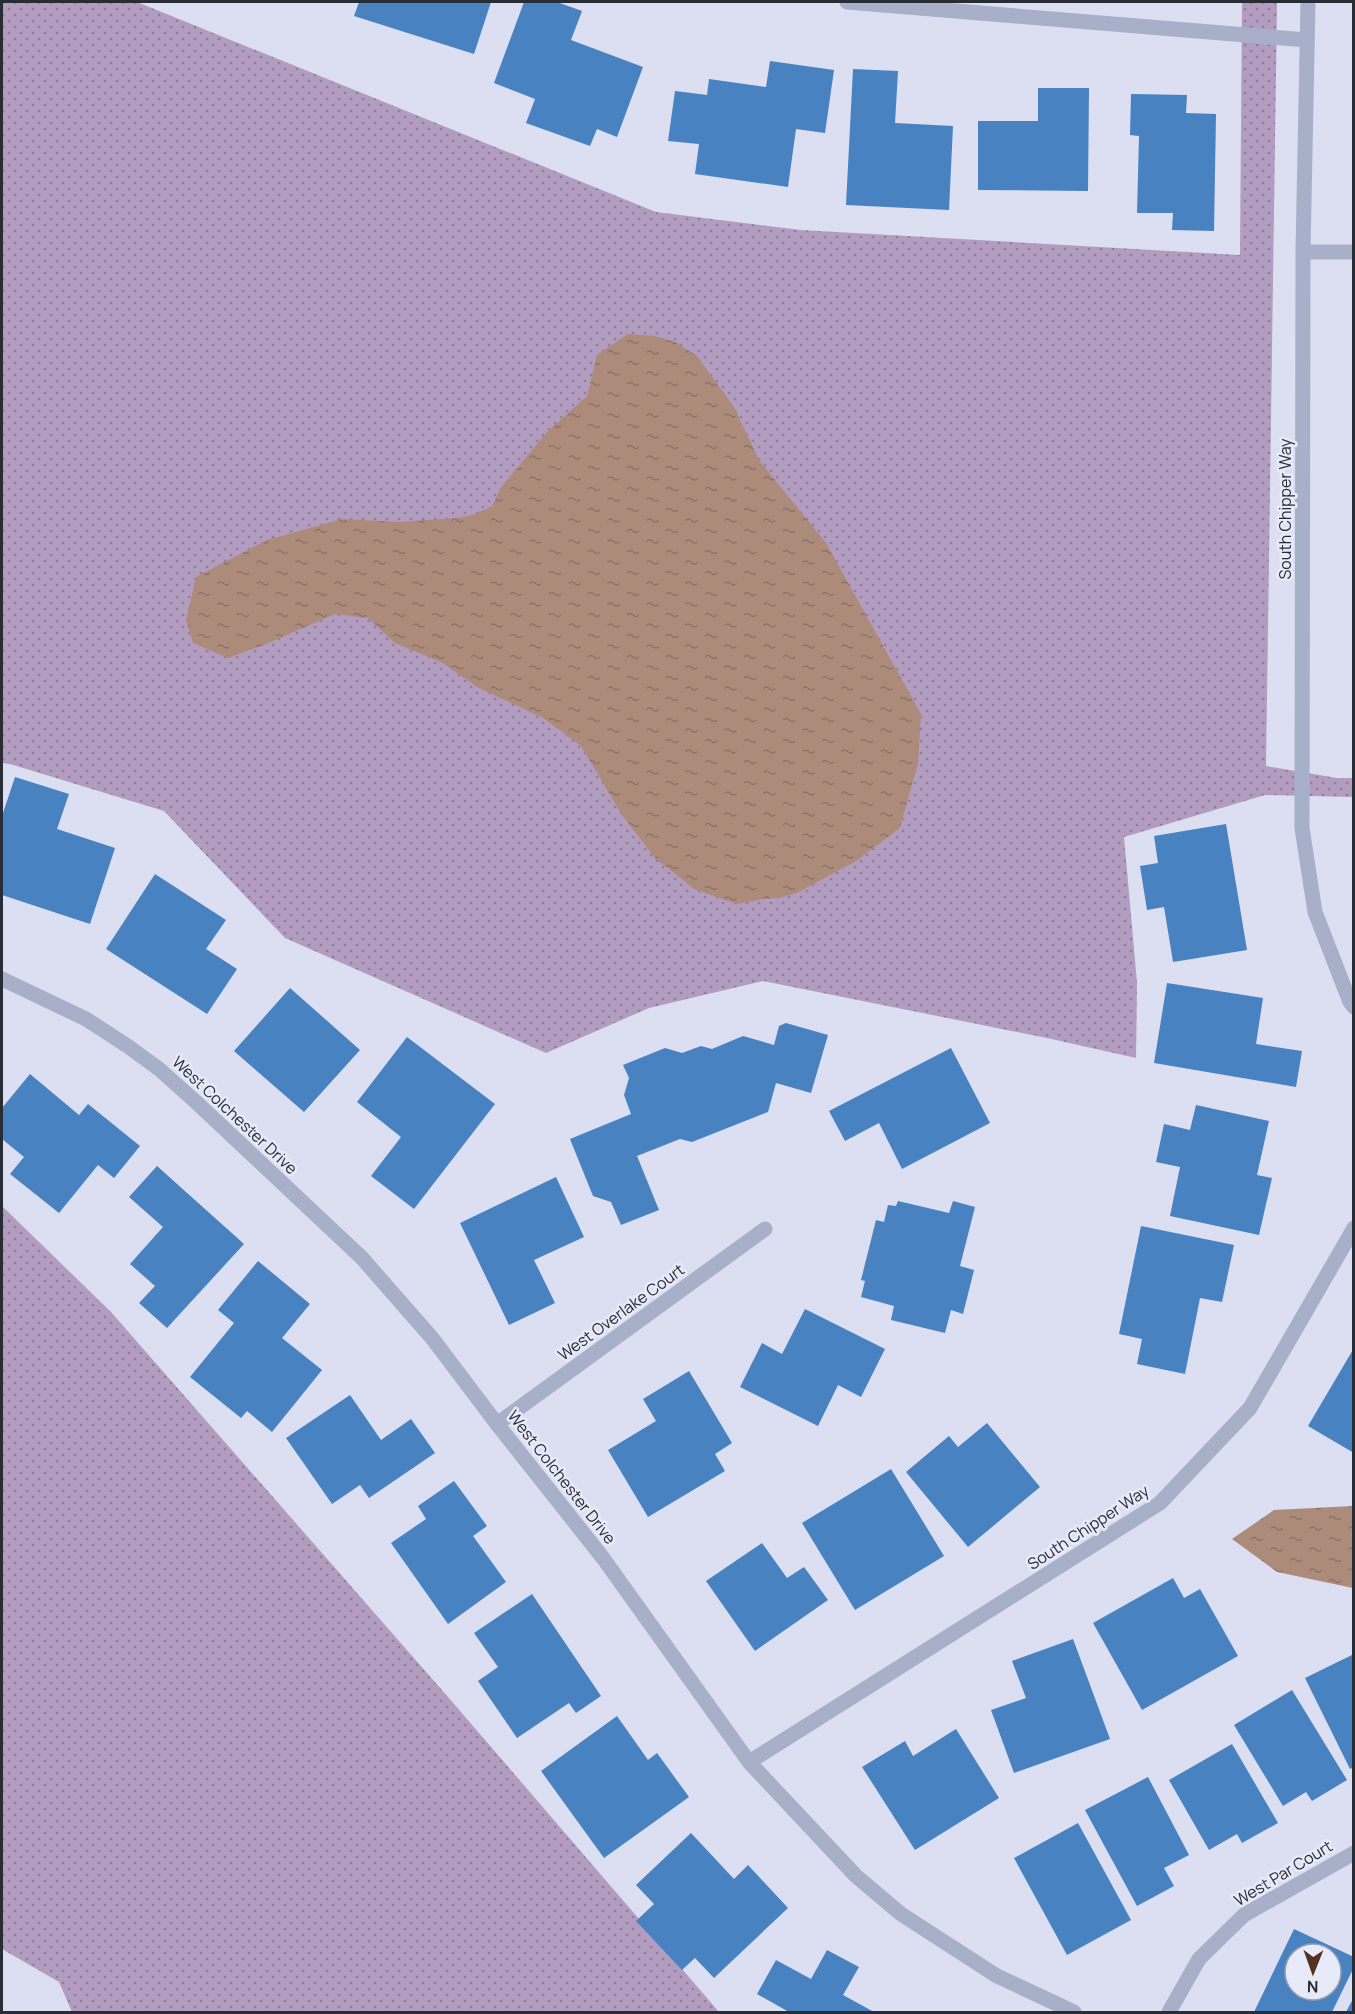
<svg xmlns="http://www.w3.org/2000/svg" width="1355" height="2014" font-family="Manrope,sans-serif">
<defs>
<pattern id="grass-dots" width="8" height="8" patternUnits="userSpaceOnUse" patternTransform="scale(1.5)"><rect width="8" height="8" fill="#b29cbf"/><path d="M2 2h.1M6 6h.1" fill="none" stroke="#91809c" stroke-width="1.8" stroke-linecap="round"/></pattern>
<pattern id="water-ripples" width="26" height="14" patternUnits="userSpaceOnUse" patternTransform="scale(1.5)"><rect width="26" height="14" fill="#ad8b7b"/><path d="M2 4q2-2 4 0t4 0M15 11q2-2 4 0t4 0" fill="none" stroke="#8d7266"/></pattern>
</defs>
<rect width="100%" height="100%" fill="#dbdff1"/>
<!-- grass -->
<path fill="url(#grass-dots)" d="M2,2H137L656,212L801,230L1240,255L1242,2H1277L1266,766L1337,778H1353V797L1265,795L1124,837L1137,983L1136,1058L1047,1038L763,981L649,1008L546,1053L285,938L164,811L10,764L2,763Z
M2,1206L111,1312L448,1697L719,2012H72L59,1982L2,1949Z"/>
<!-- water -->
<path fill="url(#water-ripples)" d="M628,334L655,336L675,342L697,356L734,407L759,460L826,543L921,714L918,763L900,828L856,861L797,893L779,898L763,899L737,904L694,889L655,858L622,815L581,746L543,718L477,687L443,663L395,643L368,618L335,614L266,644L228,658L193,643L186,620L196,577L267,540L342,519L399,522L458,518L476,514L492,506L502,486L548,431L587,396L597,355Z
M1353,1506V1588L1277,1572L1232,1539L1274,1510Z"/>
<!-- building -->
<path fill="#4882c1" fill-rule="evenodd" d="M359,2H491L474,54L354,16Z
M524,2H557L582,11L571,40L643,67L617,137L597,129L590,146L526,123L535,99L494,83Z
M770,61L834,70L825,133L796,129L788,187L695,174L699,144L668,141L675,91L707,95L709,79L766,87Z
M853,69L898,71L895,123L953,126L949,210L846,205Z
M1038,88H1089L1088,191L978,190V121H1038Z
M1131,94L1187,95L1186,113L1216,114L1214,231L1172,230L1173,213H1137L1139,136L1130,135Z
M15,777L69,794L57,829L115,848L90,924L2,895V816Z
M1226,824L1247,950L1173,962L1164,907L1147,910L1140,866L1158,863L1154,836Z
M155,874L226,920L206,949L237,969L207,1014L106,949Z
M1167,983L1263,998L1256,1044L1302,1051L1296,1087L1154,1063Z
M290,988L360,1050L304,1112L234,1051Z
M786,1023L828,1035L811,1093L776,1083L768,1112L692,1142L680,1139L637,1156L659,1210L621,1225L611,1202L593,1196L570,1139L631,1114L624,1095L629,1078L623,1065L665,1048L682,1053L701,1046L712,1049L743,1036L774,1045L779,1026Z
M407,1037L495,1104L414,1209L371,1176L401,1137L357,1102Z
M951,1048L990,1123L902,1169L879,1123L845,1141L829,1111Z
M30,1074L79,1115L88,1104L140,1146L114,1178L98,1165L59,1213L10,1174L24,1157L2,1139V1108Z
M1196,1105L1269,1121L1257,1175L1272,1178L1259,1235L1170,1216L1180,1167L1156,1162L1164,1124L1190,1130Z
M157,1166L244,1244L167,1328L139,1303L155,1286L130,1264L163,1227L129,1197Z
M556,1177L584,1237L534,1260L555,1303L509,1325L460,1223Z
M898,1201L949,1213L953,1201L975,1207L960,1266L974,1270L963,1314L951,1310L945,1333L891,1320L894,1306L861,1297L865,1281L861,1280L876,1220L884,1222L888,1205L896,1206Z
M1141,1226L1234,1245L1222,1302L1200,1298L1185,1374L1137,1364L1142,1339L1119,1334Z
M258,1261L310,1304L282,1338L322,1370L272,1432L247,1411L241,1418L190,1377L234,1323L218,1310Z
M805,1309L885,1349L861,1397L838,1385L818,1426L740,1387L762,1343L782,1354Z
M1354,1348V1453L1308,1426Z
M689,1371L732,1443L715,1454L725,1471L648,1517L608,1450L656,1421L643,1399Z
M350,1395L381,1440L411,1419L435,1453L369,1498L360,1485L332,1504L286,1438Z
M987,1423L1040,1487L968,1547L906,1472L949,1436L958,1447Z
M891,1469L944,1556L855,1610L802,1523Z
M454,1481L487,1526L473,1536L506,1582L448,1624L391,1543L426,1519L418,1506Z
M762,1543L787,1578L804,1567L828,1600L755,1651L706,1581Z
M1173,1578L1184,1598L1200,1589L1238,1656L1142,1710L1093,1623Z
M532,1594L601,1696L576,1713L569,1703L517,1738L478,1681L498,1667L474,1633Z
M1073,1639L1110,1739L1014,1773L991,1710L1026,1698L1012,1661Z
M1354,1654V1767L1350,1769L1305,1678Z
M1292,1690L1347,1780L1312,1801L1306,1792L1283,1806L1234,1725Z
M617,1716L648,1760L657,1753L689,1797L604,1858L541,1771Z
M956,1729L999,1798L915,1850L862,1767L905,1741L913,1756Z
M1232,1744L1278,1823L1242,1843L1237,1834L1209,1850L1169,1780Z
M1148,1777L1189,1855L1164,1868L1174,1886L1137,1906L1085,1810Z
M1078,1823L1131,1920L1067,1955L1014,1858Z
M691,1833L734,1879L748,1865L788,1908L714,1978L695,1958L682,1970L636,1921L654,1904L636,1885Z
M1294,1929L1354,1957V1967L1332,2012H1254ZM1295,1954H1331V1990H1295Z
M827,1950L859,1967L843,1995L874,2012H789L757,1994L776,1960L811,1979Z
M1354,1997V2012H1346Z"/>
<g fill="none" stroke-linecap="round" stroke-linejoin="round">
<!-- minor -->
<path stroke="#a7b0c8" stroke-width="15" d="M847,2L1307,40
M1308,2L1303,252L1302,828L1315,912L1350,1002L1354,1007
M1303,252H1354
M2,979L86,1019L129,1047L159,1069L196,1102L362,1258L432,1338L497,1424L603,1558L749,1762L856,1876L901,1914L997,1976L1074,2012
M497,1424L765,1229
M749,1762L1160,1503L1250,1408L1354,1228
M1169,2012L1199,1959L1244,1915L1354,1853"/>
</g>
<g text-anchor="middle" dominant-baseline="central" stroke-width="5" stroke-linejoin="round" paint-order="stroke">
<!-- street labels -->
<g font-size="16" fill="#282d35" stroke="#e7eaf9">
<text transform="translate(1285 509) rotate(-90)">South Chipper Way</text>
<text transform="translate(235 1115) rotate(43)">West Colchester Drive</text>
<text transform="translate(621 1312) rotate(-36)">West Overlake Court</text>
<text transform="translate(562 1477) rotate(52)">West Colchester Drive</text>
<text transform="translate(1088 1527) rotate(-33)">South Chipper Way</text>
<text transform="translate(1283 1873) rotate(-31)">West Par Court</text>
</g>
</g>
<!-- border -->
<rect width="1355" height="2014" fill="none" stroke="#282d35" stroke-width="6"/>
<!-- north arrow -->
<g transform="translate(1313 1972) rotate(181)"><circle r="28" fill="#e7eaf9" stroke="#9b9eab" stroke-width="1.5"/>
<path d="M0-4.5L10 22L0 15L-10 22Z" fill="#55321f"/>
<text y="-9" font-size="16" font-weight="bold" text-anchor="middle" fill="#282d35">N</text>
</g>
</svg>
